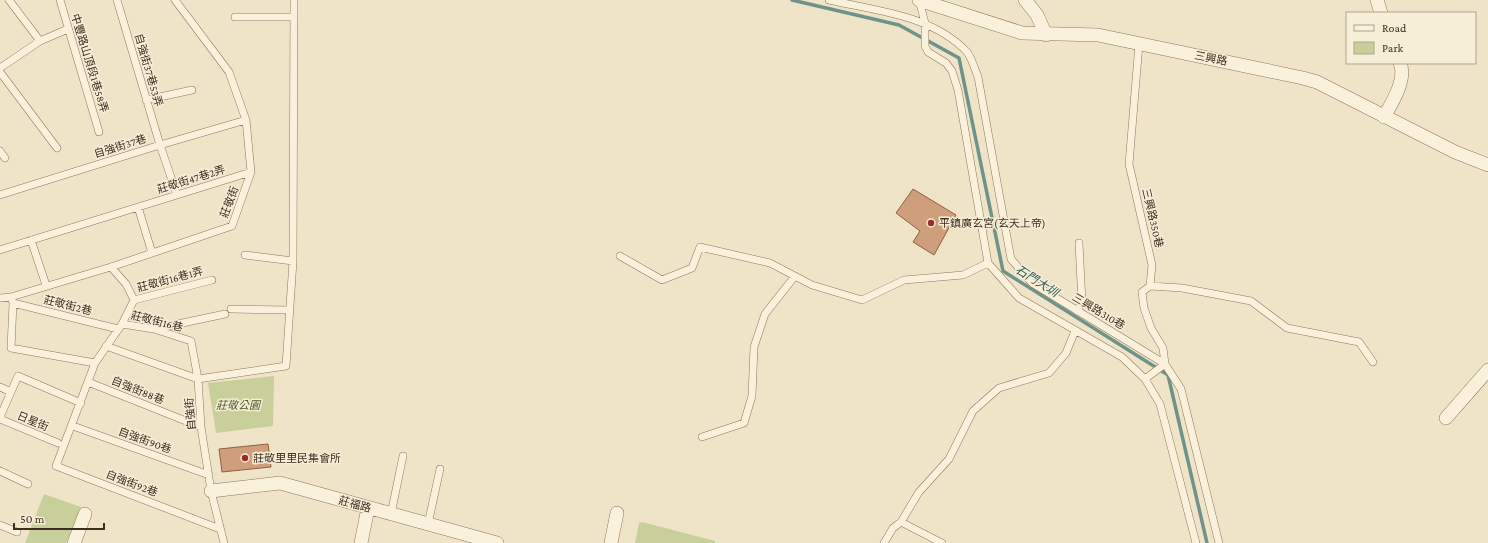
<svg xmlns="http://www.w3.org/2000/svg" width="1488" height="543" font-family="'Crimson Pro','Noto Sans TC',serif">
<rect width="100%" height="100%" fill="#f0e4c8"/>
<!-- green -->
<path fill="#c9cf9b" d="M274,376L273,426L216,433L208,383Z
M44,494L81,507L66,543H25Z
M642,522L715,541V543H635L639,523Z"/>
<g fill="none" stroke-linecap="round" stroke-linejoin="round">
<!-- stream -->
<path stroke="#6f938a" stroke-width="3.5" d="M792,0L899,25L959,58L1003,271L1168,375L1207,543"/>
</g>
<!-- building -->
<path fill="#cf9f7d" stroke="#8d5f41" d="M913,189L956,215L934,255L913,242L920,231L896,213Z
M268,444L271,467L222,472L219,449Z"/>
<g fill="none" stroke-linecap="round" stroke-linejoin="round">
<defs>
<path id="lane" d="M9,0L40,41
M60,0L99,132
M117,0L160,145L177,195
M829,0C877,11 932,15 967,52C972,58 975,70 978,77L1011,259L1032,283L1165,364L1181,389L1219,543
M919,0L925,23V46L928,52L946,63L952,71L958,90L988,263L1019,298L1122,357L1145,379L1160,404L1196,543
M235,17H293
M1139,44L1129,164L1152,265L1150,286L1142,292L1144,308L1151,328L1163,348L1165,364L1145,379
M0,68L40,41L68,29
M0,72L57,148
M146,100L192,90
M0,151L5,158
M0,195L160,145L246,120
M138,207L152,253
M31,240L46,285
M0,250L251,172
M245,255L293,261
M620,256L662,280L692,268L700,247L770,263L812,285L862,300L904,280L963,275L988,263
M111,267L126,284L134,300L122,324L95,363L56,466L220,529
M1150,286L1182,288L1251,301L1287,328L1359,342L1373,362
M11,297L13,303L11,348L95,363
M0,298L11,297L111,267L232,226L251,172L246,120L229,72L175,0
M134,300L212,280
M13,303L118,329
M231,309L289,310
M1077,311L1082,302L1079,243
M122,324L154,329L191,341L198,379L201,427L211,491L224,543
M154,329L225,314
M106,346L198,379L286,366L293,261L294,0
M88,382L201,427
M0,387L11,392
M0,417L18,376L81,403
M0,419L58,443
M73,426L209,475
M702,437L744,423L752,396L754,347L765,314L795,276
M0,471L28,484
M391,514L403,456
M901,522L942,543
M428,524L440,469
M0,525L17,532
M884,543L893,528L901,522L919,492L949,459L973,411L999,388L1049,373L1066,353L1075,331"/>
<path id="street" d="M919,0L1022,33L1098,35L1303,78L1317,82L1455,152L1488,165
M1025,0L1037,15L1046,35
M1377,0L1381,13
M1384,117C1392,103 1407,79 1400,63
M1446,418L1488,370
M211,491L280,483L497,543
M74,543L85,514
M361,543L368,508
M611,543L617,513"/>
</defs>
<!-- lane casing -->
<use href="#lane" stroke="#8d765c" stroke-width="8"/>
<!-- street casing -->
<use href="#street" stroke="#8d765c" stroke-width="14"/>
<!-- lane -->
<use href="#lane" stroke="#faf1dc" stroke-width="7"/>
<!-- street -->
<use href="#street" stroke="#faf1dc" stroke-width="13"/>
</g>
<!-- markers -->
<g fill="#9e2a2b" stroke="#f7eed8" stroke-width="1.5">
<circle cx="931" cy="223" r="4"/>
<circle cx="245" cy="458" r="4"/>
</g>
<g text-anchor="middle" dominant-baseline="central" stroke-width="3" stroke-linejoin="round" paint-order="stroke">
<!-- street labels -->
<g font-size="11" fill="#3d2e20" stroke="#f7eed8">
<text transform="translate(1211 58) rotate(11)">三興路</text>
<text transform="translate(90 63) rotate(73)">中豐路山頂段1巷58弄</text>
<text transform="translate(149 70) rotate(74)">自強街37巷53弄</text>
<text transform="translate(120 146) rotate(-17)">自強街37巷</text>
<text transform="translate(191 179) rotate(-17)">莊敬街47巷2弄</text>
<text transform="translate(229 202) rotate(-70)">莊敬街</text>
<text transform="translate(1153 218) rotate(77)">三興路350巷</text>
<text transform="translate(170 279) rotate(-15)">莊敬街16巷1弄</text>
<text transform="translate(68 305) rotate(14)">莊敬街2巷</text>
<text transform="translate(1099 311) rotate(31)">三興路310巷</text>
<text transform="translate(157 321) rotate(14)">莊敬街16巷</text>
<text transform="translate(138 390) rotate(22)">自強街88巷</text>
<text transform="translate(190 414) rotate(-95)">自強街</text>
<text transform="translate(33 421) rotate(22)">日星街</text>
<text transform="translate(145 440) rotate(20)">自強街90巷</text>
<text transform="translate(132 483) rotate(21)">自強街92巷</text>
<text transform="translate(355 504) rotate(15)">莊福路</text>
</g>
<!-- poi labels -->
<g font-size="11" fill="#3d2e20" stroke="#f7eed8" text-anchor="start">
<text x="939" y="223">平鎮廣玄宮(玄天上帝)</text>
<text x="253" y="458">莊敬里里民集會所</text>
</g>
<!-- park labels -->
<g font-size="11" font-style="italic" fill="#4d5a26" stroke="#f7eed8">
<text x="238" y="405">莊敬公園</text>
</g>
<!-- water labels -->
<g font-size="12" font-style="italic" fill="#2f5d5a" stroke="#f7eed8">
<text transform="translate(1037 281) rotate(32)">石門大圳</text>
</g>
</g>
<!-- legend -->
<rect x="1346" y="12" width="130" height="52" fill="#f7eed8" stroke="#ada18e"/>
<rect x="1354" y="25" width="20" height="6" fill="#faf1dc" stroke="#ada18e"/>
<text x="1382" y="32" font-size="12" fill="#3d2e20">Road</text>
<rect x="1354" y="42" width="20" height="12" fill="#c9cf9b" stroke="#ada18e"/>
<text x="1382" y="52" font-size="12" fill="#3d2e20">Park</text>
<!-- scale -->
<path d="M14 523v6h90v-6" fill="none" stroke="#3d2e20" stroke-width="2"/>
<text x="20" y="523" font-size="12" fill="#3d2e20" stroke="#f7eed8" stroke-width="3" paint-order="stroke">50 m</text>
</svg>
